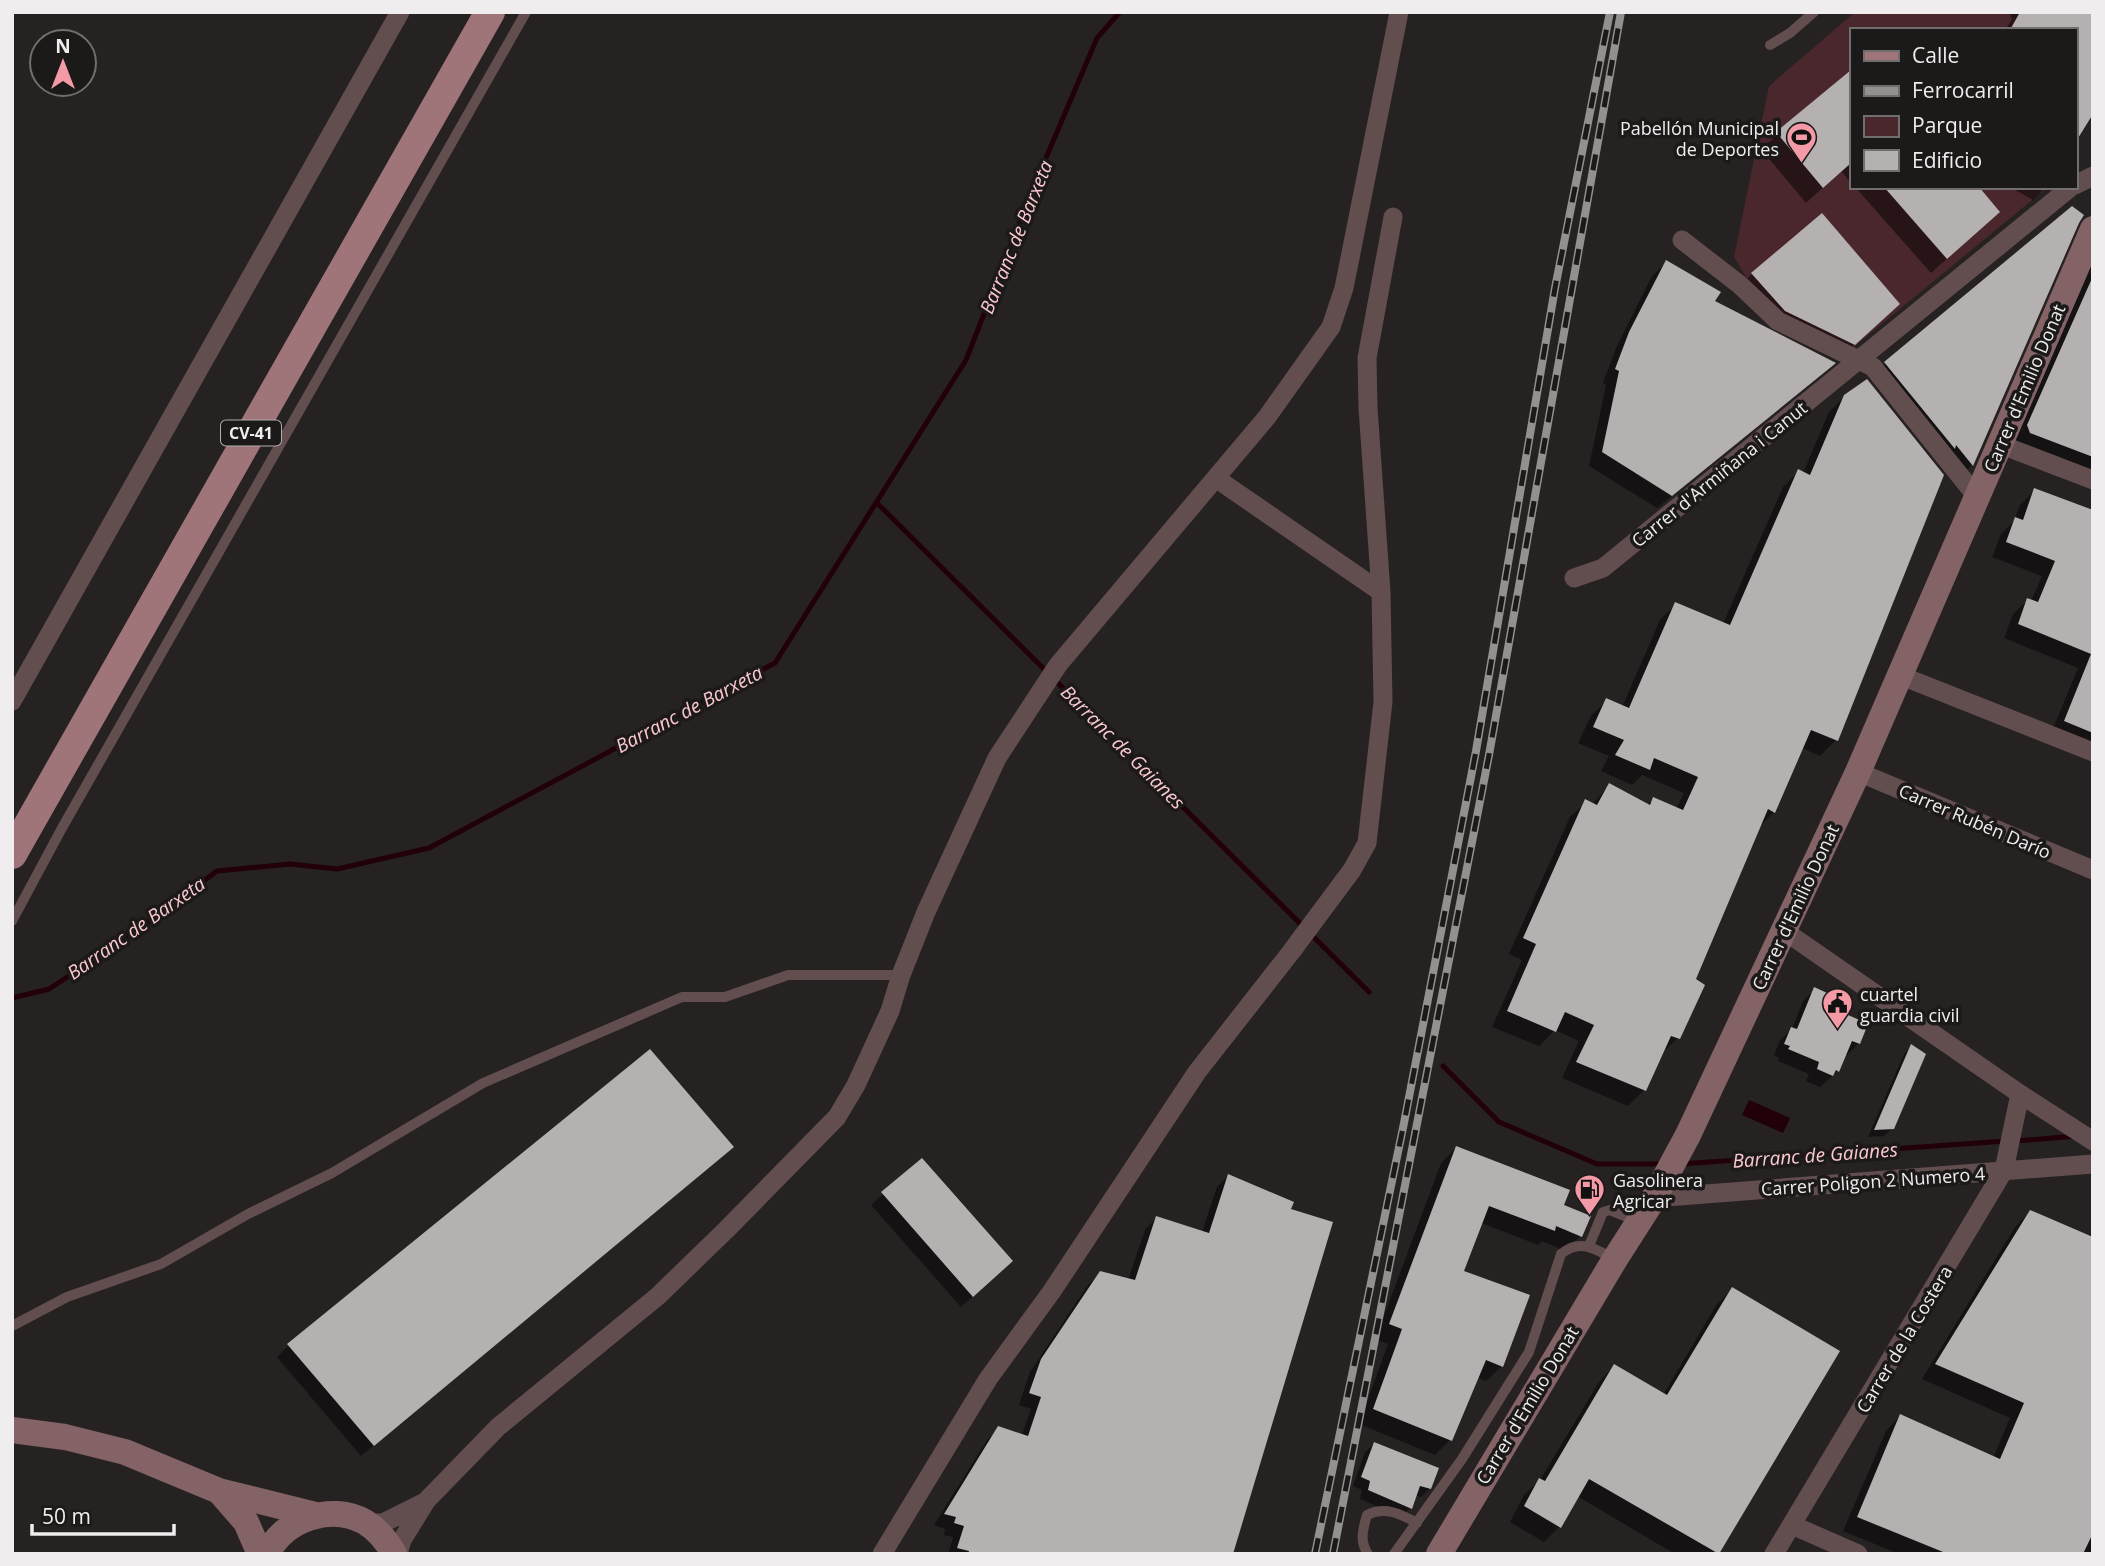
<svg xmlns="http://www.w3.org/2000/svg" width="2105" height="1566" font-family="'Open Sans',sans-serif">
<rect width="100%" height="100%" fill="#262222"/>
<!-- green -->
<path fill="#4a272c" d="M1855,12H2093V114L2075,143V30H1851V187H2048L1850,350L1782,316L1746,277L1734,257L1769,86Z"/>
<!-- water -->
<path fill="#220007" d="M1749,1100L1790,1118L1783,1133L1742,1115Z"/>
<!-- shadow -->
<path fill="#0007" d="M2009,12H2093L2075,30H2005L2012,19Z
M1851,72V183L1841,171L1806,203L1761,149Z
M1855,187H1977L1982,227L1931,273Z
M2010,187H2046L2033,200Z
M2077,222L1972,465L1961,476L1874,375L1886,363Z
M2093,258V477L2013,441Z
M1666,263L1713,302L1833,363L1820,376L1657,508L1589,466L1606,385L1603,383L1616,348L1652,276Z
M1752,274L1883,318L1840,358L1738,288Z
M1845,396L1942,476L1836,740L1820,756L1802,748L1774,812L1758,828L1693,979L1678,1038L1661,1054L1644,1090L1628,1106L1562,1078L1579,1041L1555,1030L1539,1046L1492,1027L1522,960L1509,954L1570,817L1586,802L1592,805L1609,785L1647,805L1653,799L1676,809L1684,793L1642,775L1632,785L1601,771L1609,756L1578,743L1591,716L1607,700L1622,707L1660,620L1676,604L1723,624L1783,487L1799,471L1803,473L1829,412Z
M2035,490L2093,549V753L2050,736L2078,668L2004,638L2013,614L2028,600L2031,601L2042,576L1992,557L2001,534L2014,521L2020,505Z
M1815,989L1829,1009L1864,1030L1859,1043L1847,1055L1845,1054L1838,1071L1820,1087L1806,1081L1809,1074L1778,1061L1779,1058L1774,1055L1780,1040L1792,1029L1803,1001Z
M1911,1047L1892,1128L1884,1136L1868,1137L1904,1054Z
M732,1147L361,1456L277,1357L289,1345Z
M1456,1148L1562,1206L1580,1236L1565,1251L1542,1241L1538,1245L1481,1223L1462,1272L1502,1366L1486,1381L1477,1377L1450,1440L1435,1455L1359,1424L1388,1344L1375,1340L1441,1163Z
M921,1160L999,1273L961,1307L871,1205Z
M1228,1176L1231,1554H948L953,1537L944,1535L945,1529L934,1525L987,1440L999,1428L1022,1435L1031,1409L1019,1405L1030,1372L1088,1285L1100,1273L1128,1280L1145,1230L1156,1218L1202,1232L1217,1187Z
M2030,1212L2089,1237L2093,1230V1554H1899L1843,1531L1886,1431L1900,1416L1993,1458L2010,1418L1922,1379L2015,1227Z
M1733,1289L1837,1351L1717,1554H1675L1577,1496L1559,1527L1544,1542L1510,1522L1524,1495L1540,1480L1599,1382L1614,1366L1663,1395L1717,1304Z
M1374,1444L1430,1488L1421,1497L1415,1495L1410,1508L1401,1517L1360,1499L1362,1490L1353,1486L1365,1452Z"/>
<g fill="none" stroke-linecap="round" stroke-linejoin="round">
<!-- stream -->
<path stroke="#220007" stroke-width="5" d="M876,502L1047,672
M1054,679L1369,992
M12,998L49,989L128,937L217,871L290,864L337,869L429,848L775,663L966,360L1034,186L1097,38L1120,12
M1443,1066L1499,1122L1597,1164H1664
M2016,1141L2076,1136
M1680,1164L2006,1141"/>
</g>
<!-- building -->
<path fill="#b6b1b1" d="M2020,12H2093V114L2075,143V30H2010Z
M1851,70V163L1823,188L1776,132Z
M1884,187H1979L2000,212L1947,259Z
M2072,206L2084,215L2079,223L1973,466L1956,445L1955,449L1884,362Z
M1822,213L1900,304L1855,345L1785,311L1751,273Z
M1666,260L1721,292L1715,301L1836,363L1672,496L1602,452L1619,371L1615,369L1629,332Z
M2093,276V457L2030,433L2027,425Z
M1867,379L1944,475L1838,741L1811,730L1775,813L1768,809L1696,979L1705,985L1680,1039L1671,1036L1646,1091L1576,1062L1594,1025L1565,1012L1556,1032L1507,1011L1536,944L1523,938L1585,799L1597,805L1609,783L1650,805L1653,797L1683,810L1698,777L1654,758L1650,770L1615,755L1624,740L1593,727L1606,698L1629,708L1675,602L1730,625L1798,469L1810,475L1844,395Z
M2034,488L2093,510V733L2064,721L2091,654L2018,624L2027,598L2038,602L2055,561L2006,542L2015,517L2023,520Z
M1814,987L1836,997L1832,1008L1864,1022L1862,1027L1866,1029L1860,1044L1852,1041L1839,1072L1836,1070L1833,1076L1817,1069L1819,1062L1788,1049L1790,1046L1784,1044L1791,1027L1797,1029Z
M1911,1044L1926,1054L1894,1129L1874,1130Z
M650,1049L734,1147L374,1446L287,1344Z
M1456,1146L1570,1190L1564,1205L1591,1216L1582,1237L1556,1226L1555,1231L1489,1206L1464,1271L1530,1295L1503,1367L1486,1360L1452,1441L1373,1409L1402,1329L1389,1324Z
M922,1158L1013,1261L973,1297L881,1192Z
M1228,1174L1294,1202L1291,1209L1333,1222L1233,1554H968L969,1551L957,1548L964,1526L954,1523L956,1517L944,1514L998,1426L1028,1436L1041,1397L1029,1393L1041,1359L1100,1271L1135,1280L1156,1216L1209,1233Z
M2030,1210L2093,1237V1533L2083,1554H1948L1857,1517L1900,1414L2000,1459L2024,1403L1935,1364Z
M1732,1287L1840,1351L1719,1554L1589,1479L1561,1528L1524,1506L1539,1478L1545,1481L1614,1364L1667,1395Z
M1374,1442L1439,1468L1431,1489L1420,1486L1412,1509L1368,1490L1370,1481L1361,1477Z"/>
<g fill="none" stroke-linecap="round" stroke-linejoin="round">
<!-- lane -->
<path stroke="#624d4f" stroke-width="10" d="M1770,45L1790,33L1814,12
M12,921L62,828L526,12
M1589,1246L1603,1212L1610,1210L1637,1221
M12,1326L67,1297L161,1264L248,1214L332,1173L483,1083L682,997H725L788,975H901
M1368,1554C1359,1541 1363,1529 1367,1515C1385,1506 1401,1514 1417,1523
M1394,1554L1462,1459L1529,1352L1561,1254C1580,1238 1595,1249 1614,1259"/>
<!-- street -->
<path stroke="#624d4f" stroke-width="19" d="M2075,185L2093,176
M1682,240L1740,285L1778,321L1873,367L1977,497
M1999,444L2093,480
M1217,479L1381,592
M1574,578L1603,568L2071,187
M1899,675L2093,752
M12,701L400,12
M1858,772L2093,870
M1783,930L2020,1094L2093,1141
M1654,1198L2093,1164
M366,1523H383L425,1502
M1792,1525L1858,1554
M398,1554L402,1540L426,1501L498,1427L658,1296L727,1229L837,1117L856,1085L890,1011L901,975L926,912L997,758L1058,665L1267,417L1331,327L1344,288L1399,12
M882,1554L988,1379L1052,1291L1197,1072L1291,952L1352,870L1367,843L1383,702L1381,592L1368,408L1367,358L1393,217
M1774,1554L2004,1170L2020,1094"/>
<!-- secondary -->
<path stroke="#846367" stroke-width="26" d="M12,1430L65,1437L125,1452L219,1491L316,1515
M219,1491L246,1522L260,1554
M267,1554C284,1519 331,1503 365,1522C378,1530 387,1541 394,1554
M1439,1554L1615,1259L1654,1198L1688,1135L1858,772L2093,229"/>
<!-- primary -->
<path stroke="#9f757a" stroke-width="30" d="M12,854L490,12"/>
<defs>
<path id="rail" d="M1315,1554L1404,1123L1476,751L1555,288L1610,12
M1333,1554L1489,755L1621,12"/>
</defs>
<!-- rail casing -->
<use href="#rail" stroke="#939090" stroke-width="8"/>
<!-- rail -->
<use href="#rail" stroke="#1c1919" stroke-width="5" stroke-dasharray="16" stroke-linecap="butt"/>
</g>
<!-- icons -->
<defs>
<symbol id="stadium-pin" viewBox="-11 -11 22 30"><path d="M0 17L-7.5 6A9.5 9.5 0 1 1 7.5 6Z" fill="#f49aa6" stroke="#1c1919"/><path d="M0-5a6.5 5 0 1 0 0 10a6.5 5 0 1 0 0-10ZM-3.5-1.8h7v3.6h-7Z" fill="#111"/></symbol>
<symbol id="civic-pin" viewBox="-11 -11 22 30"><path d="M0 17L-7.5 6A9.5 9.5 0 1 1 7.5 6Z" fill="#f49aa6" stroke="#1c1919"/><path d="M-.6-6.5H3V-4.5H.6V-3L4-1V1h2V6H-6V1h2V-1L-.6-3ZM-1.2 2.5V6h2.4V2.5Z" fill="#111"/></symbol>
<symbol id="fuel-pin" viewBox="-11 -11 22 30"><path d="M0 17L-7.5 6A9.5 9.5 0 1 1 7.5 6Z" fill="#f49aa6" stroke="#1c1919"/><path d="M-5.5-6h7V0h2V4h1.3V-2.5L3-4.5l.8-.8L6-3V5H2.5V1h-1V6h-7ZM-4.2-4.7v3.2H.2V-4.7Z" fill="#111"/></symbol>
</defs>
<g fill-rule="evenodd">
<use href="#stadium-pin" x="1784" y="120" width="35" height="47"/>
<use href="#civic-pin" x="1820" y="986" width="35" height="47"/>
<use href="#fuel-pin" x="1572" y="1172" width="35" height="47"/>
</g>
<g text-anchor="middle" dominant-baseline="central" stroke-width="7" stroke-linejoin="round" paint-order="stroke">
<!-- shield labels -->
<rect fill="#1c1919" stroke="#b0adad" stroke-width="2" x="221" y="420.5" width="60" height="25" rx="5"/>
<g font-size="16" font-weight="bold" fill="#efeded">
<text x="251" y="433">CV-41</text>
</g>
<!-- poi labels -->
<g font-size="18" fill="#efeded" stroke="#1c1919" text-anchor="start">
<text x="1779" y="128" text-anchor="end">Pabellón Municipal<tspan x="1779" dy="21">de Deportes</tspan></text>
<text x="1860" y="994">cuartel<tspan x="1860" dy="21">guardia civil</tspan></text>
<text x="1613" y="1180">Gasolinera<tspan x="1613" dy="21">Agricar</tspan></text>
</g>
<!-- street labels -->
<g font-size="18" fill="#efeded" stroke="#1c1919">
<text transform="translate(2024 388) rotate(-67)">Carrer d'Emilio Donat</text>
<text transform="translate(1719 474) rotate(-39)">Carrer d'Armiñana i Canut</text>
<text transform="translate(1975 821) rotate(23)">Carrer Rubén Darío</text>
<text transform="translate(1795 907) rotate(-65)">Carrer d'Emilio Donat</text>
<text transform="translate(1873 1181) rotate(-4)">Carrer Poligon 2 Numero 4</text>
<text transform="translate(1904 1339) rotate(-59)">Carrer de la Costera</text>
<text transform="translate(1527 1405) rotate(-59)">Carrer d'Emilio Donat</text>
</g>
<!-- water labels -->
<g font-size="19" font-style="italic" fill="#fbc9cf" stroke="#1c1919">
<text transform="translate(1016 237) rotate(-68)">Barranc de Barxeta</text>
<text transform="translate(689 709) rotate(-28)">Barranc de Barxeta</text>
<text transform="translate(1123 747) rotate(45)">Barranc de Gaianes</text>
<text transform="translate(136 928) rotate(-35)">Barranc de Barxeta</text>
<text transform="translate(1815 1155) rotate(-4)">Barranc de Gaianes</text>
</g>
</g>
<!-- border -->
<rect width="2105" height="1566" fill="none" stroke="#efeded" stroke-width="28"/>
<!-- legend -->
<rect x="1850" y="28" width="228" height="161" fill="#1c1919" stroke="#706e6e" stroke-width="2"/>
<rect x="1864" y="51" width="35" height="10" fill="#9f757a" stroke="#706e6e" stroke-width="2"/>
<text x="1912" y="63" font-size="21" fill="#efeded">Calle</text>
<rect x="1864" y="86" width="35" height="10" fill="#939090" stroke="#706e6e" stroke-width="2"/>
<text x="1912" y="98" font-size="21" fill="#efeded">Ferrocarril</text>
<rect x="1864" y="116" width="35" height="21" fill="#4a272c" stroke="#706e6e" stroke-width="2"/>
<text x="1912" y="133" font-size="21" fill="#efeded">Parque</text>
<rect x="1864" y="150" width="35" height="21" fill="#b6b1b1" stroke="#706e6e" stroke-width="2"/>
<text x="1912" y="168" font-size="21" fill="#efeded">Edificio</text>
<!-- north arrow -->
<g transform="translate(63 63)"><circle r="33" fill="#1c1919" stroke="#706e6e" stroke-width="2"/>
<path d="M0-5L12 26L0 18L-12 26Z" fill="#f49aa6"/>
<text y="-10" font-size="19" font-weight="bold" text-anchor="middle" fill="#efeded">N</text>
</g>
<!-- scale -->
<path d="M32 1524v10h142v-10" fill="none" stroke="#efeded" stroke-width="3.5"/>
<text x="42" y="1524" font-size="21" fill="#efeded" stroke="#1c1919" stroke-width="5" paint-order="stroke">50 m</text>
</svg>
